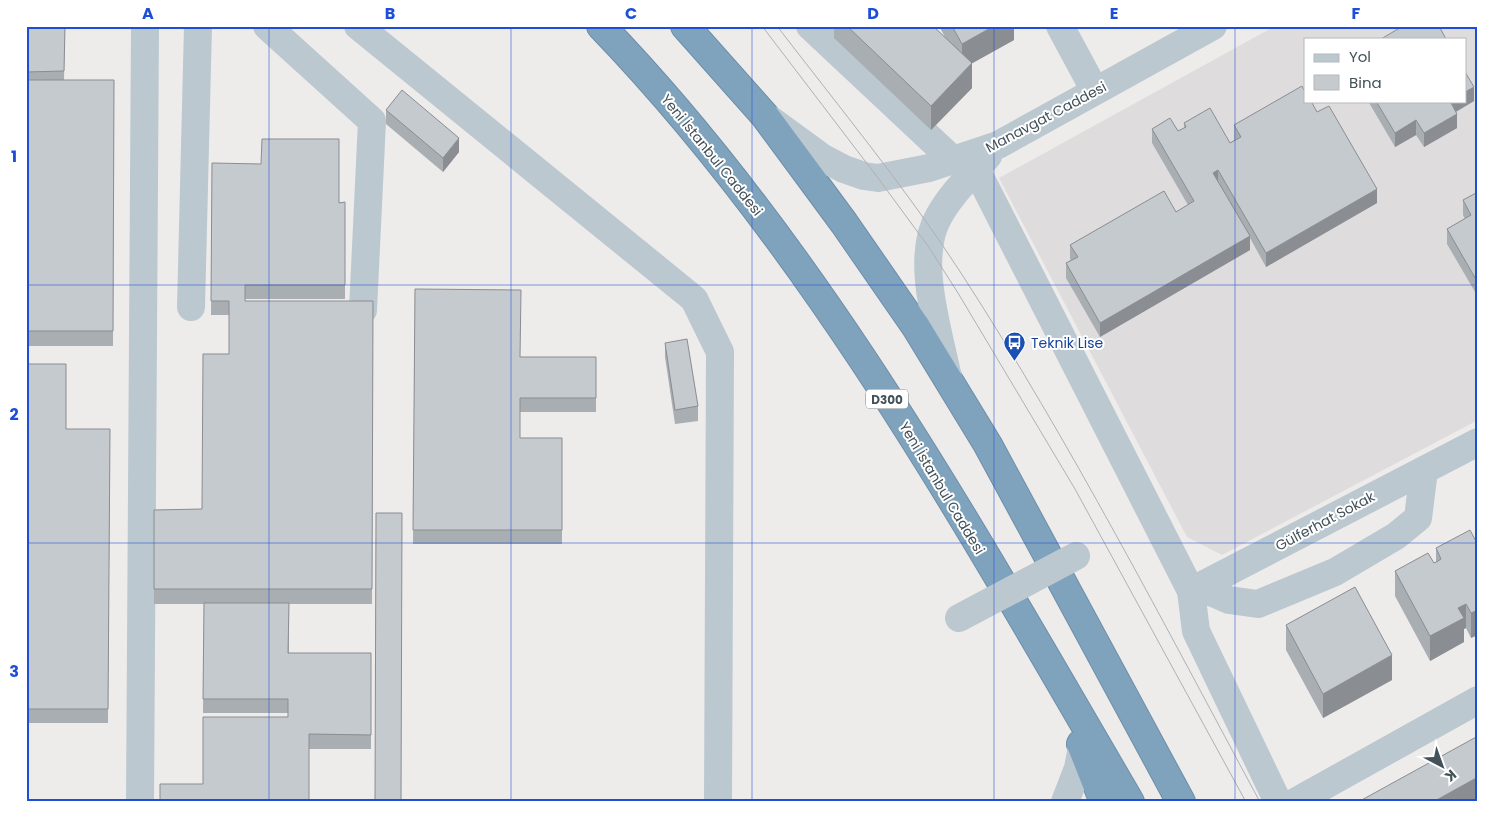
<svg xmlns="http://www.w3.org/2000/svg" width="1504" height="828" font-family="Poppins,sans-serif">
<rect width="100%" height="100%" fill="#eeebeb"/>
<!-- education -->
<path fill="#dfdcdd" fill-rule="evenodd" d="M1275,26H1478V420L1222,555L1187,537L999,178ZM1305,39H1465V101H1305Z"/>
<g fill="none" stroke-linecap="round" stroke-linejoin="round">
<defs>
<path id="highway" d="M601,26C818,251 973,534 1130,802
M685,26L765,116L844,223L916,327L988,445L1181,802
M1081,744L1104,802"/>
</defs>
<!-- highway casing -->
<use href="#highway" stroke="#6c8ea9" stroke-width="30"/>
<!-- minor -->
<path stroke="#bbc8cf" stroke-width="28" d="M267,26L372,121L363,310
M358,26L694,299L720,352L718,802
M810,26L953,160
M1060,26L1095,91
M771,120L823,158L844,169L864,176L878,178L929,168L998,145L1213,26
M976,169L1191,591L1478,442
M191,307L198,26
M948,378C939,332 914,258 939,216C951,194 971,175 988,156
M1199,587L1229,600L1258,604L1335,572L1396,536L1418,518L1424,470
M1191,591L1196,631L1278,802
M140,802L145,26
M1065,802L1078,768L1082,747
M1295,802L1478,700"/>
<!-- highway -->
<use href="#highway" stroke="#80a3bd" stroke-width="28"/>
<!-- tram -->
<path stroke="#adb1b6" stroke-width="1" d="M762,26L878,178L928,246L958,293L1075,489L1246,802
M777,26C839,107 906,188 961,273C1071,443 1164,624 1260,802"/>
<!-- minor-bridge -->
<path stroke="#bbc8cf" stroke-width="28" d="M959,618L1076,556"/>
</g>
<!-- wall -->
<path fill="#a9aeb2" d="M26,26H65L64,80H114L113,346H26Z
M834,26H933L945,37L939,26H1014V40L972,63V88L931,130L834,38Z
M1368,101H1474L1456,112L1457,128L1424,147L1416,135L1395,147Z
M386,110L459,152L443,172L386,124Z
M1317,112L1377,203L1266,267L1250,238V250L1100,337L1066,278V263L1071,260L1070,259V245L1176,212L1188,205L1152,143V129L1178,131L1184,128V123L1230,143L1234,140V125Z
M212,163L339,203L345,202V299H245V301H373L372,604H289V653H371V749H309L203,784L288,717V713H203L204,604H154V510L202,509L229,354V315H211Z
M1478,192V297L1447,244V229L1465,219L1463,215V200Z
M415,289L520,357H596V412H520V438H562V544H413Z
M665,343L698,406V421L675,424L665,357Z
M26,364L66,429H110L108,723H26Z
M1478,545L1471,638L1466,628L1464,629V642L1430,661L1395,596V571L1436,562V548Z
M1286,625L1392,680L1323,718L1286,650Z"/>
<!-- shaded-wall -->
<path fill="#8a8d91" d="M994,26H1014V40L962,69V44Z
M972,63V88L931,130V106Z
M1474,87V101L1450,115V101H1465V92Z
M1457,114V128L1424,147V133Z
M1416,120V135L1395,147V133Z
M459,138V152L443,172V158Z
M1218,170V184L1213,173Z
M1377,189V203L1266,267V253Z
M1250,236V250L1100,337V323Z
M1466,604V628L1464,629V642L1430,661V636L1458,608Z
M1478,610V635L1471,638V613Z
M1392,655V680L1323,718V694Z
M1478,777V802H1433Z"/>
<!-- building -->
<path fill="#c5cacf" stroke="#8a8d91" d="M26,26H65L64,71L26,72Z
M847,26H933L972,63L931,106Z
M952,26H994L962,44Z
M1403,26H1439L1446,39H1381Z
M1465,72L1474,87L1465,92Z
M26,80H114L113,331H26Z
M1302,86L1305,92V101H1311L1317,112L1329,106L1377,189L1266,253L1218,170L1213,173L1250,236L1100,323L1066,263L1078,257L1070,245L1164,191L1176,212L1194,201L1152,129L1170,118L1178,131L1186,127L1184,123L1210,108L1230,143L1241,137L1234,125Z
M402,90L459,138L443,158L386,110Z
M1376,101H1450L1457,114L1424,133L1416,120L1395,133Z
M262,139H339V203L345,202V285H245V301H373L372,589H154V510L202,509L203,354H229V301H211L212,163L261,164Z
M1478,192V283L1447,229L1471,215L1463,200Z
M415,289L521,290L520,357H596V398H520V438H562V530H413Z
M687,339L698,406L675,410L665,343Z
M26,364H66V429H110L108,709H26Z
M376,513H402L401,802H375Z
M1470,530L1478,545V610L1471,613L1466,604L1458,608L1464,618L1430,636L1395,571L1428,553L1434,563L1438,561L1441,559L1436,548Z
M1355,587L1392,655L1323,694L1286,625Z
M204,603H289L288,653H371V735L309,734V802H160V784H203V717H288V699H203Z
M1478,736V777L1433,802H1358Z"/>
<!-- grid -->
<path fill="none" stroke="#1d4ed8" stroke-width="1" stroke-opacity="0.55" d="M269,26V802M511,26V802M752,26V802M994,26V802M1235,26V802M26,285H1478M26,543H1478"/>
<!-- icons -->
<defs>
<symbol id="bus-pin" viewBox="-11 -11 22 30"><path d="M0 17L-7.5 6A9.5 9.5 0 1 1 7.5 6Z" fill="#1a4fb4" stroke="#fff"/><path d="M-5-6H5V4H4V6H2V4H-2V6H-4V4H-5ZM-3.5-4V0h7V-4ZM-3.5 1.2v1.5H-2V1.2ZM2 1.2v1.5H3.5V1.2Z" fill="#fff"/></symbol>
</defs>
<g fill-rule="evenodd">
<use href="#bus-pin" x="1002" y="330" width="25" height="34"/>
</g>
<g text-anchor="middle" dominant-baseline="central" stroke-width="4" stroke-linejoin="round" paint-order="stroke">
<!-- shield labels -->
<rect fill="#fff" stroke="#7b858b" stroke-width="1" x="866" y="389.5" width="42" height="19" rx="4"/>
<g font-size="12" font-weight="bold" fill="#435159">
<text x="887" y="399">D300</text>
</g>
<!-- street labels -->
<g font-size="14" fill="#435159" stroke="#fff">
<text transform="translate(1046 117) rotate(-28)">Manavgat Caddesi</text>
<text transform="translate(712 155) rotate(51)">Yeni İstanbul Caddesi</text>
<text transform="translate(942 488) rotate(59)">Yeni İstanbul Caddesi</text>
<text transform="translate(1325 521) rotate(-28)">Gülferhat Sokak</text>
</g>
<!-- transit labels -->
<g font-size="14" fill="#164399" stroke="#fff" text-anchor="start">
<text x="1031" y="343">Teknik Lise</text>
</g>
</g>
<!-- border -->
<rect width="1504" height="828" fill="none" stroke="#ffffff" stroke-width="55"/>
<!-- legend -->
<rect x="1304" y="38" width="162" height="65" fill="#ffffff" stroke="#b4b9bd"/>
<rect x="1314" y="54" width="25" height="8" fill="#bbc8cf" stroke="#b4b9bd"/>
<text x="1349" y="62" font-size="15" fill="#435159">Yol</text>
<rect x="1314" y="75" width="25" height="15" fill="#c5cacf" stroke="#b4b9bd"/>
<text x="1349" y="88" font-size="15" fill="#435159">Bina</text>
<!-- north arrow -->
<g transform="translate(1442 766) rotate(139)" stroke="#ffffff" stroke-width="4" paint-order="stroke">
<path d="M0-4L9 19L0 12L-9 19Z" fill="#435159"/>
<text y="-8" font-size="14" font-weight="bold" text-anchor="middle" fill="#435159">K</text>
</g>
<rect x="28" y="28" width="1448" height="772" fill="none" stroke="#1d4ed8" stroke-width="2"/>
<g font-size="16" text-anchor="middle" font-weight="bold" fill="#1d4ed8">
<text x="148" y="19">A</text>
<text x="390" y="19">B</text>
<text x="631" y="19">C</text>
<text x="873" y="19">D</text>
<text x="1114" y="19">E</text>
<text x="1356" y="19">F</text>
<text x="14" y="162">1</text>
<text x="14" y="420">2</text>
<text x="14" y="677">3</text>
</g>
</svg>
